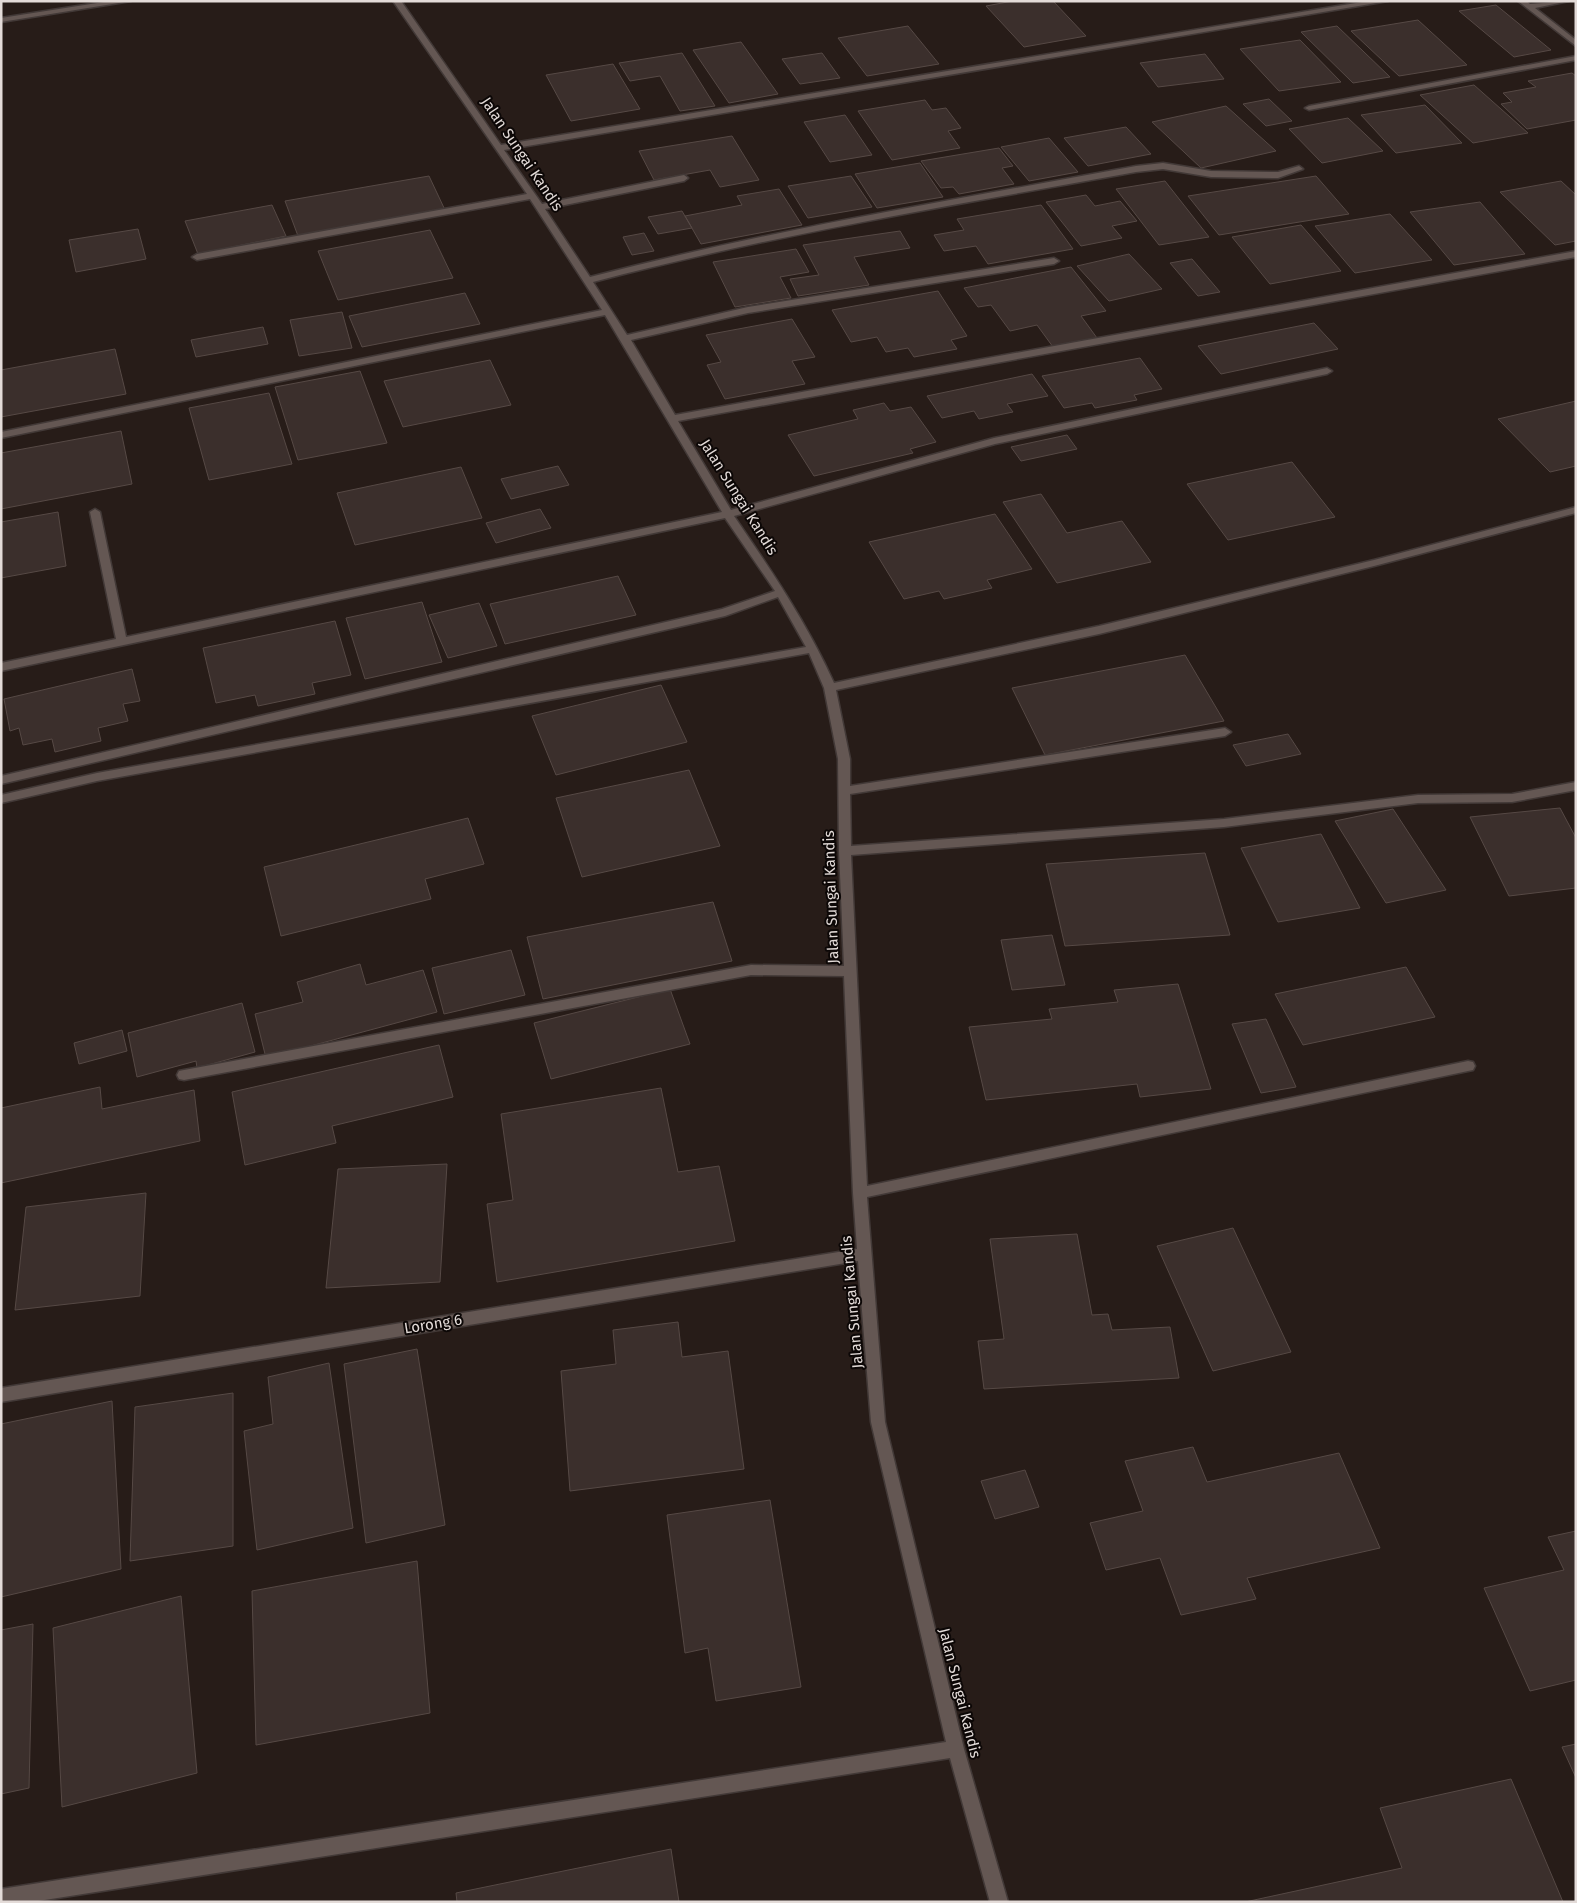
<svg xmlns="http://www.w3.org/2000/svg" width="1577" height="1903" font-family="'Fira Sans',sans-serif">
<rect width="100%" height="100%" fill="#271c18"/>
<!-- building -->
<path fill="#3b2f2c" stroke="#564945" d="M1013,1H1053L1086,36L1024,47L986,6Z
M1496,5L1551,50L1514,57L1459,11Z
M1418,20L1467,65L1399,76L1351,31Z
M908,26L939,64L867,76L838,38Z
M1337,26L1390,77L1353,83L1301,32Z
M1300,40L1341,82L1279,91L1240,49Z
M741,42L778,94L729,103L693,50Z
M682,53L715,106L680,111L660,76L630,81L619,63Z
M822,53L840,78L800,84L782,59Z
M1205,54L1224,79L1158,87L1140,63Z
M613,64L640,109L571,121L546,75Z
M1572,73L1576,76V120L1527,129L1501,104L1512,102L1503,93L1536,87L1528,81Z
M1474,85L1528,133L1473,143L1420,95Z
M1269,99L1292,121L1266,126L1243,104Z
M925,100L932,110L946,108L961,128L948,131L960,148L892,160L858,111Z
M1425,105L1462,143L1396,153L1361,115Z
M1226,106L1276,151L1201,168L1152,122Z
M845,115L872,155L830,162L804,122Z
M1348,118L1383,151L1322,163L1289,129Z
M1126,127L1151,154L1088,166L1064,138Z
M732,136L759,180L720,187L710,170L654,180L639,151Z
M1049,138L1078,172L1029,181L1001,147Z
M999,148L1013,166L1002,168L1014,184L959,194L953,187L941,188L921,161Z
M920,163L943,197L877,208L855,174Z
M429,176L445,210L298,236L285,201Z
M851,176L872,207L808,218L788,186Z
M1316,176L1349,214L1219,235L1188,196Z
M1165,181L1209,237L1159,245L1116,189Z
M1561,181L1576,195V241L1555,245L1500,192Z
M779,189L802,225L701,244L685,216L742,205L737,196Z
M1086,195L1095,206L1120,201L1137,221L1112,226L1122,238L1081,246L1046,202Z
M1480,202L1525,254L1454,265L1410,212Z
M272,205L286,236L198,254L185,221Z
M1041,205L1073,249L988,264L976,246L944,251L934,235L964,230L957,219Z
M682,211L692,228L658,234L648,217Z
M1390,214L1432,260L1355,273L1315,226Z
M1301,225L1341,271L1270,284L1232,237Z
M138,229L146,259L76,272L69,240Z
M430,230L453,278L338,300L318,251Z
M900,231L910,248L854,257L869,285L798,296L790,279L819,275L803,245Z
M644,233L654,251L632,255L623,237Z
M796,249L809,272L780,277L791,298L735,307L713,262Z
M1129,254L1162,289L1109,301L1077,266Z
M1192,259L1220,292L1198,296L1170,263Z
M1071,267L1106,311L1081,316L1097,338L1053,347L1037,325L1010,331L991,305L978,307L964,288Z
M938,291L967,336L951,340L957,349L914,357L908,348L886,352L877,337L851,342L832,310Z
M465,293L480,324L362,347L349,316Z
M342,312L352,348L299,356L290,320Z
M792,319L815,357L792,361L805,384L725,399L707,365L721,362L706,335Z
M1314,323L1338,349L1221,374L1198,346Z
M263,327L268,344L196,357L191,340Z
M115,349L126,394L1,417V370Z
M1140,358L1162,389L1134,395L1137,400L1095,408L1092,403L1064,408L1042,376Z
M490,360L511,405L403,427L384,381Z
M360,371L387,443L298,460L275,387Z
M1032,374L1048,396L1007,404L1013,412L979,419L974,411L942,418L927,396Z
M269,393L292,464L209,480L189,408Z
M1576,401V466L1550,472L1498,419Z
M884,403L890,411L911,407L936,442L910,449L913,453L814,476L788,435L858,419L853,410Z
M121,431L132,484L1,509V453Z
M1067,435L1077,449L1021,461L1011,447Z
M1292,462L1335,517L1228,540L1187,484Z
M558,466L569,485L511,499L501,479Z
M461,467L482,518L355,545L337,493Z
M1041,494L1067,533L1122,521L1151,562L1057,583L1003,502Z
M540,509L551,528L496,543L486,523Z
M58,512L66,566L1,578V522Z
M995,514L1032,569L987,580L992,588L944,599L939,591L904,599L869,542Z
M618,576L636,615L505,644L490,604Z
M422,602L442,662L365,679L346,618Z
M479,603L497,646L448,658L429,615Z
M335,621L351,675L312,683L315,694L258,706L255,695L216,703L203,648Z
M1185,655L1224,721L1045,755L1012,688Z
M132,669L140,701L123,704L128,721L98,728L101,741L55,752L52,739L23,745L19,728L10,731L4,699Z
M661,685L687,742L556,775L532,716Z
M1288,734L1301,754L1246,766L1233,745Z
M689,770L720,846L582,877L556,798Z
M1560,808L1576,838V888L1509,896L1470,817Z
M1393,809L1446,890L1386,903L1335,821Z
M468,818L484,864L425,879L431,899L281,936L264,867Z
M1321,834L1360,908L1278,922L1241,848Z
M1205,853L1230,935L1065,946L1046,864Z
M713,902L732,961L543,999L527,937Z
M1052,935L1065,985L1012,990L1001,940Z
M511,950L525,995L444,1014L432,968Z
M360,964L366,985L423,970L437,1012L266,1058L255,1014L303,1002L297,982Z
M1406,967L1435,1017L1303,1045L1275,994Z
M1178,984L1211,1089L1140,1097L1137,1084L986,1100L969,1027L1052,1019L1049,1009L1118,1002L1114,990Z
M670,989L690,1044L551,1079L534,1023Z
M242,1003L255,1052L197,1068L196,1061L137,1077L128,1033Z
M1266,1019L1296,1087L1261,1093L1232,1024Z
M122,1030L127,1051L79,1064L74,1043Z
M439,1045L453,1097L332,1126L336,1143L245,1165L232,1092Z
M100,1087L102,1109L194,1090L200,1141L1,1183V1108Z
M661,1088L678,1172L719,1166L735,1241L497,1282L487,1204L513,1200L501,1114Z
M447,1164L440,1282L326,1288L338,1169Z
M146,1193L140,1296L15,1310L26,1207Z
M1233,1228L1291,1352L1213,1371L1157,1246Z
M1077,1234L1092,1315L1108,1314L1112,1330L1170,1327L1179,1378L984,1389L978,1341L1004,1339L990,1239Z
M678,1322L682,1357L728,1351L744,1469L570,1491L561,1371L616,1364L613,1330Z
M417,1349L445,1525L366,1543L344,1364Z
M329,1363L353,1528L257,1550L244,1431L273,1424L268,1377Z
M233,1393V1546L130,1561L135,1407Z
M112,1401L121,1569L1,1597V1424Z
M1193,1447L1207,1482L1339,1453L1380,1548L1247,1578L1256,1599L1181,1615L1160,1558L1106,1570L1090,1523L1143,1511L1125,1461Z
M1025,1470L1039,1507L995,1519L981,1481Z
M770,1500L801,1687L716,1701L708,1648L685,1653L667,1515Z
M1576,1531V1680L1530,1691L1484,1588L1564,1570L1548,1537Z
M417,1561L430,1713L256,1745L252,1591Z
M181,1596L197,1773L62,1807L53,1628Z
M33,1624L29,1788L1,1794V1630Z
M1576,1744V1778L1562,1747Z
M1511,1779L1563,1902H1245L1402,1868L1380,1808Z
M671,1849L679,1902H457L456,1893Z"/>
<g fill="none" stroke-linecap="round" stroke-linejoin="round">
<defs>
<path id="minor" d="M110,1H131L1,22V18Z
M393,1H401L501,145L1368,1H1388L504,150L542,204L684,175L688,178L684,181L545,209L590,277C770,230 953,200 1136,166L1163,163L1211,171L1278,172L1299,166L1303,169L1278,178L1211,177L1163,169L1136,172C954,205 772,235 593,282L627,335L748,307L1054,258L1059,261L1054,264L748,313L631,340L675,415L1576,251V257L678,421L731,510L994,438L1327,368L1332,371L1327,374L995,444L734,516C771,570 807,623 834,683L1099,626L1374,560L1576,507V513L1374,566L1099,634L836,690L850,759V786L1225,728L1231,732L1225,736L850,794L851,846L1224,819L1418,795L1512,794L1576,782V790L1512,802L1418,803L1224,827L851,855L867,1186L1468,1061L1473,1062L1475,1066L1473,1070L1468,1071L867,1197L885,1422L964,1749L1008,1902H990L950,1758L32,1902H1V1889L946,1742L871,1422L858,1261L1,1402V1388L857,1249L853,1193L844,976L751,975L184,1080L179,1079L177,1075L179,1071L184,1070L751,965L844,966L839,851L838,759L824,688L809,653L97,781L1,803V795L97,773L806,647L778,597L725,616L1,784V776L722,609L775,591L725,518L1,671V663L116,639L90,512L95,509L100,512L126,637L722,512L605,315L1,438V432L602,310L530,199L197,260L192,257L197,254L527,194Z
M1518,1H1527L1530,4L1569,1L1535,8L1576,40V46Z
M1576,56V60L1309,110L1305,108L1309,106Z"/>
</defs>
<!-- minor casing -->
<use href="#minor" stroke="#423937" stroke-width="3"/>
<!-- minor -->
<use href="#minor" fill="#645753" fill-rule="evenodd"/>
</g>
<g text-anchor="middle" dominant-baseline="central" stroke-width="4" stroke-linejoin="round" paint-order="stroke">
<!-- street labels -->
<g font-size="15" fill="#e3dbd8" stroke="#0c0706">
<text transform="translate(522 154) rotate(56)">Jalan Sungai Kandis</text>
<text transform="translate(739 497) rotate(58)">Jalan Sungai Kandis</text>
<text transform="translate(831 897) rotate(-92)">Jalan Sungai Kandis</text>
<text transform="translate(852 1302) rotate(-95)">Jalan Sungai Kandis</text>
<text transform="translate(433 1324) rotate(-9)">Lorong 6</text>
<text transform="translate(960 1693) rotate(76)">Jalan Sungai Kandis</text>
</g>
</g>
<!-- border -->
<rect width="1577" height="1903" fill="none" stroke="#e3dbd8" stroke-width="5"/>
</svg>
